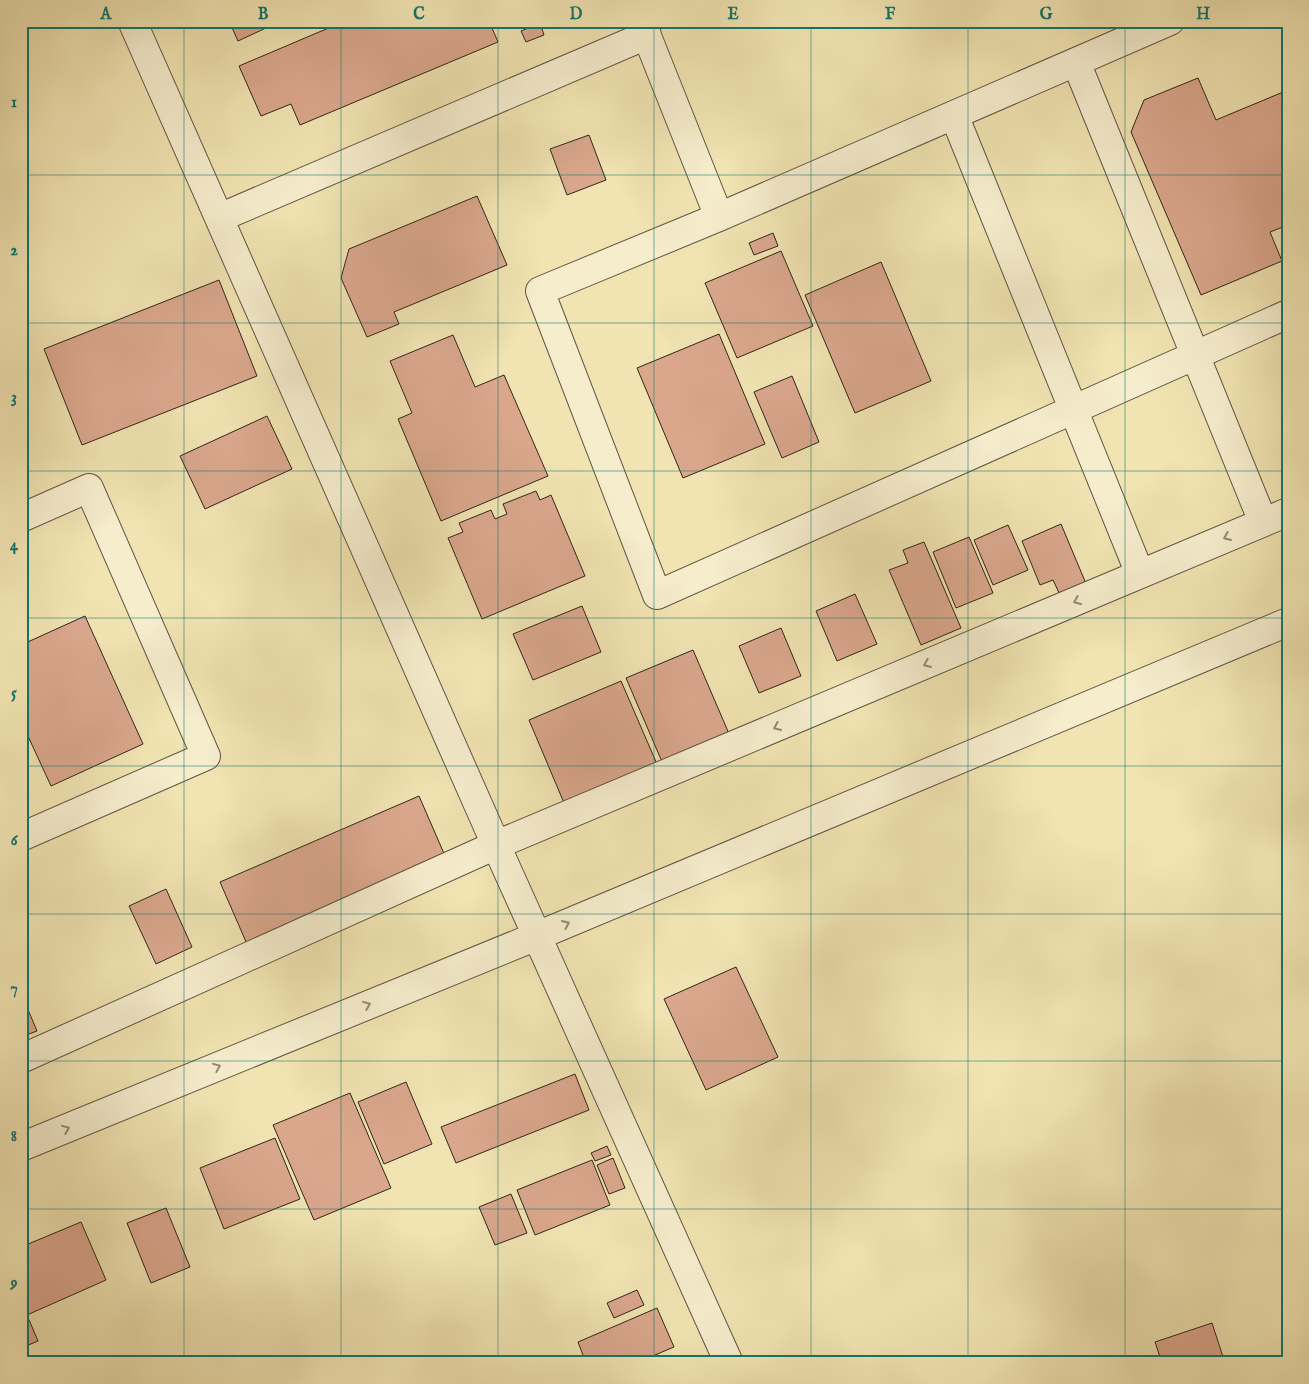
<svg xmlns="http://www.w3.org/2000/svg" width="1309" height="1384" font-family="'IM FELL English',serif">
<rect width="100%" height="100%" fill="#f1e4b2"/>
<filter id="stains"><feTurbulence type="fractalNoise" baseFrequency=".004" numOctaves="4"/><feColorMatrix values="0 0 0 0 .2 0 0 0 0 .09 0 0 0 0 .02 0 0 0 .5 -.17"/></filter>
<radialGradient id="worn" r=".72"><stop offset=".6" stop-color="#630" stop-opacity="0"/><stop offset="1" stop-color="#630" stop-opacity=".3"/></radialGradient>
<!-- building -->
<path fill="#daa78d" stroke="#30251c" d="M229,21H281L238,41Z
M345,21H489L498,42L300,125L291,104L261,116L239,66Z
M540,23L544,35L526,42L521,31Z
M1198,78L1216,120L1288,90V225L1270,232L1282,261L1201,295L1131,132L1144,100Z
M589,135L606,180L567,195L550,149Z
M477,196L507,265L394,312L399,324L367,337L341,278L349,249Z
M773,233L778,246L754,255L749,243Z
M781,251L813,326L737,358L705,283Z
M881,262L931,381L855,413L805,295Z
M219,280L257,376L82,445L44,349Z
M719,334L765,444L683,478L637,368Z
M453,335L475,387L504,375L548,476L441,521L398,419L412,413L390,361Z
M792,376L819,442L782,458L754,392Z
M267,416L292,469L205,509L180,456Z
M536,491L540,500L551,495L585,576L482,619L448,538L463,532L459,523L491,510L495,519L507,514L503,504Z
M1061,524L1087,586L1061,597L1053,580L1040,585L1022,541Z
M1008,525L1028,570L993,585L974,540Z
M969,537L993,593L956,608L933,552Z
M924,542L961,628L921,645L889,570L908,563L903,550Z
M855,594L877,644L837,661L816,611Z
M582,606L601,652L533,680L513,634Z
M85,616L143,744L51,786L21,721V645Z
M781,628L801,676L759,693L739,646Z
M693,650L733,743L666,771L626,678Z
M621,681L660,771L567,810L529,720Z
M419,796L449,865L250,951L220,882Z
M166,889L192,947L156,964L129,906Z
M736,967L778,1057L706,1090L664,999Z
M21,993L37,1031L21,1037Z
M575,1074L589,1110L456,1163L441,1127Z
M406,1082L432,1144L384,1164L358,1102Z
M350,1093L391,1188L314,1220L273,1125Z
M275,1138L300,1199L224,1229L200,1168Z
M607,1146L611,1155L595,1161L591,1153Z
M613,1158L625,1188L609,1194L597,1165Z
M592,1160L610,1205L535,1235L517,1190Z
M511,1194L527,1233L495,1245L479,1207Z
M166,1208L190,1267L151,1283L127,1223Z
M81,1222L106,1280L27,1315L38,1341L21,1348V1247Z
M637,1290L644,1305L614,1318L607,1303Z
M657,1308L674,1347L636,1363H586L578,1342Z
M1212,1323L1225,1363H1162L1155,1342Z"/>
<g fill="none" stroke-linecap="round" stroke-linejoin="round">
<defs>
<path id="minor" d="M132,21L496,845L729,1363
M641,21L719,217
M1170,21L719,217L540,291L657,595L1288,314
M1076,62L1263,522
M954,115L1140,574
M219,218L647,35
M21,518L89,488L206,756L21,837
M21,1059L496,845L1288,512
M21,1147L537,936L1288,622"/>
</defs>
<!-- minor casing -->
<use href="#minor" stroke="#605542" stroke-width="30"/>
<!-- minor -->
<use href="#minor" stroke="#f6edcd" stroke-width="28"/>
</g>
<!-- one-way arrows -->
<defs><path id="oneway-chevron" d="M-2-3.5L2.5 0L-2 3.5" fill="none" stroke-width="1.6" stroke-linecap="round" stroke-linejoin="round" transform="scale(1.25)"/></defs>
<g stroke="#938974">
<use href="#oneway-chevron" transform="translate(1227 537) rotate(157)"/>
<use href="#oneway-chevron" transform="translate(1077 601) rotate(157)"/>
<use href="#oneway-chevron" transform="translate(927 664) rotate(157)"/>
<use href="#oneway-chevron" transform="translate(777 727) rotate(157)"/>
<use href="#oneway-chevron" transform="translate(566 924) rotate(-23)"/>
<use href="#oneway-chevron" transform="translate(367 1005) rotate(-22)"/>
<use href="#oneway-chevron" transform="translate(217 1067) rotate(-22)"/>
<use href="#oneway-chevron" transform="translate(66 1129) rotate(-22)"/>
</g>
<!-- grid -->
<path fill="none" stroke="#0f766e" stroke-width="1" stroke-opacity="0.55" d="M184,21V1363M341,21V1363M498,21V1363M654,21V1363M811,21V1363M968,21V1363M1125,21V1363M21,175H1288M21,323H1288M21,471H1288M21,618H1288M21,766H1288M21,914H1288M21,1061H1288M21,1209H1288"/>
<!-- margin -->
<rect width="1309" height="1384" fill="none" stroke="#f1e4b2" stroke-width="55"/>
<rect x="28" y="28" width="1254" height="1328" fill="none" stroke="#0f766e" stroke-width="2"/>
<g font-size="16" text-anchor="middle" font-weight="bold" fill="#0f766e">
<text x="106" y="19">A</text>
<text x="263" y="19">B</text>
<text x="419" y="19">C</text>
<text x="576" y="19">D</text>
<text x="733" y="19">E</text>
<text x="890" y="19">F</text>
<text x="1046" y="19">G</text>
<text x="1203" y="19">H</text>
<text x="14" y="107">1</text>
<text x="14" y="255">2</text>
<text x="14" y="402">3</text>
<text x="14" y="550">4</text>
<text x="14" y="698">5</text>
<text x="14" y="845">6</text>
<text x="14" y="993">7</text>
<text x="14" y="1141">8</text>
<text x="14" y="1288">9</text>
</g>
<rect width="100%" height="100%" filter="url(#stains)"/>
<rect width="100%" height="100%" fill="url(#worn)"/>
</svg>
